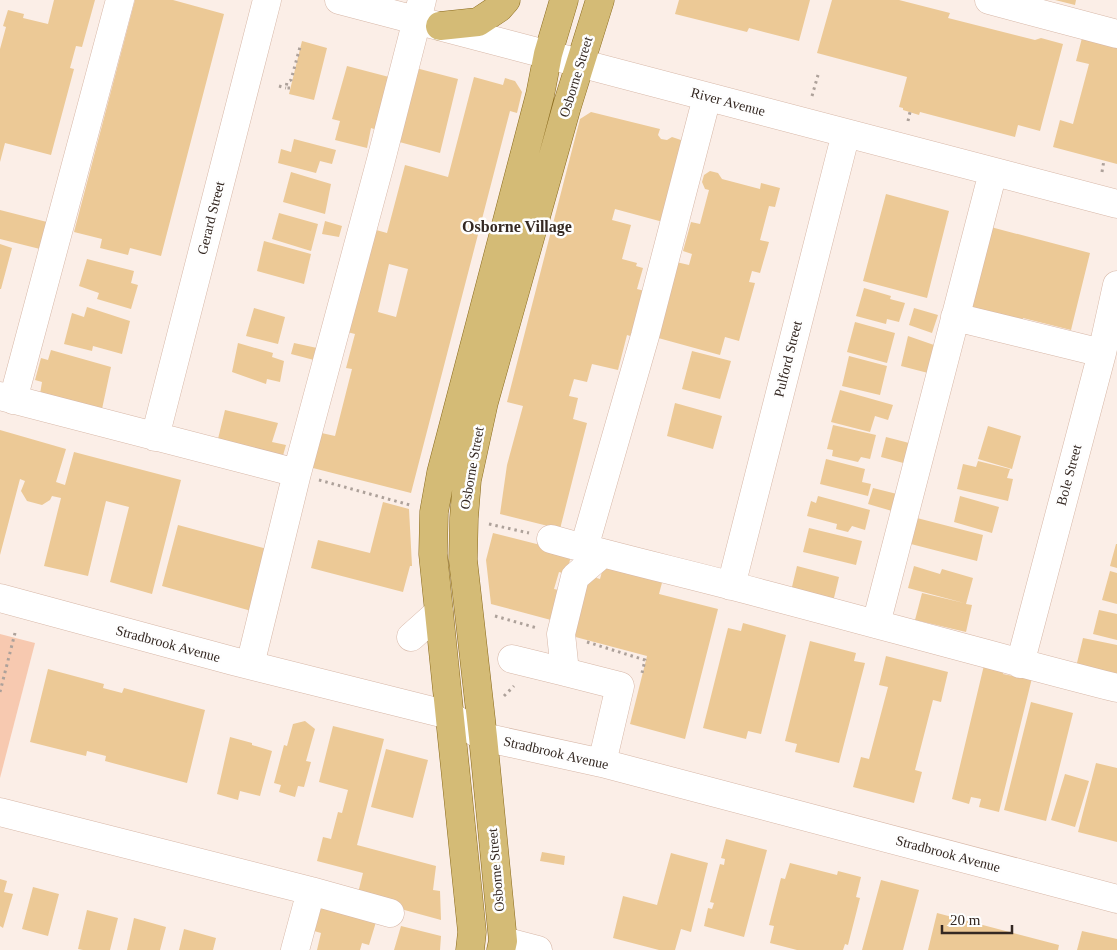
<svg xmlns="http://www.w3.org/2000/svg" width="1117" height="950" font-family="'Times New Roman',serif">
<rect width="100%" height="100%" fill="#fbeee7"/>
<!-- green -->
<path fill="#f7c9b0" d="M0,634L35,643L0,778Z"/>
<!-- building -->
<path fill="#ecc996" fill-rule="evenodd" d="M54,0H95L82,47L76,46L70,68L74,69L51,155L5,143L0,162V49L6,27L3,26L8,10L24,14L23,18L48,24Z
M135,0H173L224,14L161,256L130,248L128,255L100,248L102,239L74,232Z
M679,0H810L799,41L749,28L747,32L675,14Z
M832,0H899L950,13L948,18L1035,40L1041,38L1063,44L1040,131L1018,125L1015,137L920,112L919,115L903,110V108L899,107L907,77L817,53Z
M1055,0H1076L1075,5Z
M1082,38L1117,47V164L1053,147L1060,120L1073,124L1089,64L1076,61Z
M302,41L327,48L314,100L289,94Z
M347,66L389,77L377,130L371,128L367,148L335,140L340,121L332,119Z
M412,67L458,79L440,153L392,140Z
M474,77L503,85L505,78L515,81L522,92L517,113L510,111L411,493L309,467L317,432L335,436L352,369L346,368L355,334L343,331L369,228L387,233L405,165L448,177ZM389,264L408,269L396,317L378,312Z
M591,112L660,129L658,135L661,139L667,140L672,137L681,140L682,144L663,222L615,209L612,220L631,225L622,259L637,263L636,266L643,268L637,289L645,291L633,337L627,335L618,370L592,364L587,382L574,379L569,396L578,398L573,419L587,423L560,529L500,514L507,465L523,406L507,402L580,119Z
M294,139L336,150L332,164L320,161L316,173L278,163L281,149L291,152Z
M710,171L718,173L722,179L760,189L761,183L780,188L775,207L769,206L760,240L769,242L760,273L752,271L749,282L755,283L739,341L725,337L720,355L651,336L672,261L689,265L692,254L683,251L691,222L700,224L709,190L705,189L702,182L704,175Z
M291,172L331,184L325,214L283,202Z
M886,194L949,211L927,298L863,281Z
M0,210L47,222L40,249L0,239Z
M279,213L318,224L311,251L272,239Z
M325,221L342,226L339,237L322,234Z
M987,226L1090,253L1071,330L1023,318L1020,327L965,313Z
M264,241L311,254L304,284L257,271Z
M0,244L12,248L1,289H0Z
M87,259L134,271L131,283L138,285L131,309L97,299L99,293L79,286Z
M864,288L891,296L890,299L905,303L899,322L887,319L886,324L856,316Z
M87,307L130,321L122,354L93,346L92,351L64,344L72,313L84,317Z
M254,308L285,317L278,344L246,336Z
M914,308L938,315L932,333L909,325Z
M855,322L895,333L887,363L847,352Z
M908,336L934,345L928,373L901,366Z
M238,343L273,353L272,357L284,361L280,382L267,379L266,384L232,372Z
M294,343L317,348L314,360L291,354Z
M51,350L111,367L102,409L40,394L42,382L35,380L41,358L48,360Z
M692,351L731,361L720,399L682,389Z
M849,356L887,366L880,395L842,386Z
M840,390L893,405L888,420L875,416L870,432L831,422Z
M675,403L722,416L713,449L667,436Z
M225,410L278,423L272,442L286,445L282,459L217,443Z
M833,425L876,435L870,459L861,457L858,462L832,456L833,450L827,449Z
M988,426L1021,436L1012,469L978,459Z
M0,430L66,449L56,482L65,485L74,452L181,480L152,594L110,582L129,507L106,501L88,576L44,566L61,498L52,496L50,500L42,505L27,501L21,491L25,481L20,479L0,555Z
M886,437L913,444L907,464L881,457Z
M826,459L865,469L862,482L871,484L868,496L820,484Z
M978,461L1010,469L1007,478L1013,479L1008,501L957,489L963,464L976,467Z
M873,488L897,494L892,511L868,504Z
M818,496L870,510L865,530L852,526L848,532L836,529L837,524L807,516L811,501L816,503Z
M960,496L999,507L992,533L954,522Z
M383,502L409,509L412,566H410L403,592L311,568L318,540L370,553Z
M913,517L983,535L977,561L907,543Z
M178,525L271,550L255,612L162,586Z
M809,528L862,541L856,565L803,552Z
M493,533L572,553L566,574L559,572L554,589L559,590L551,620L491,604L486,560Z
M1116,544H1117V568L1110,566Z
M604,564L663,579L659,594L718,609L685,739L630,724L647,656L568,635L587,575L600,579Z
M797,566L839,577L833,602L791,591Z
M914,566L940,574L942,569L973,578L966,604L972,605L966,632L915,620L922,593L964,603L908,588Z
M1110,571L1117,573V604L1102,600Z
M1099,610L1117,614V640L1093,634Z
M743,623L786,635L761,734L748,731L746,739L703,728L728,628L741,631Z
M1083,638L1117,645V676L1076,667Z
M810,641L856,653L854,661L865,663L839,763L795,752L797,744L785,741Z
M886,656L948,672L941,702L933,700L915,770L922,772L914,803L853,787L861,757L869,759L888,687L879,685Z
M985,661L1005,666L1003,674L1013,676L1015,669L1033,674L999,812L979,807L981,799L971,797L969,804L952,799Z
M48,669L104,684L103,688L122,693L124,688L205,710L187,783L105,761L106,756L87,751L86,756L30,742Z
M1031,702L1073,713L1046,821L1004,810Z
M305,721L315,729L306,761L311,762L304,787L298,786L295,797L279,792L281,785L274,783L284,745L287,746L293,724Z
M333,726L384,739L357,845L436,866L433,890L440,891L441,920L357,897L363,873L317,861L323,837L331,839L338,812L342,813L348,790L319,782Z
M230,737L252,743V745L272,751L260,796L240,791L238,800L217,794Z
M386,749L428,760L413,818L371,807Z
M1096,763L1117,768V842L1078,832Z
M1065,774L1089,781L1075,827L1051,820Z
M726,839L767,850L744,937L704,926L708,908L712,909L714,903L710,902L720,864L724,865L725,859L721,858Z
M542,852L565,856L564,865L540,861Z
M671,853L708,863L691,932L681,929L675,950H659L613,938L623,896L657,905Z
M790,863L837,875L838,871L861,877L856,897L860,898L848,945L845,944L843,950H797L770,943L774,926L769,925L781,878L785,879Z
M0,879L7,881L4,892L13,894L3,928L0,926Z
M881,880L919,890L903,950H862Z
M33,887L59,894L48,936L22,929Z
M320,907L376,922L369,945L362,943L360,950H317L321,933L314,931Z
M87,910L118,918L110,950H83L78,949Z
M937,913L1059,945L1058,950H928Z
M134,918L166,927L160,950H127Z
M401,926L441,936L440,950H394Z
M184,929L216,938L213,950H179Z
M1082,931L1117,939V950H1077Z"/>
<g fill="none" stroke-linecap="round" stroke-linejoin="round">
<defs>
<path id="minor" d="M339,0L1117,204
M989,0L1117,34
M955,317L1102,353
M0,396L297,473
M13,400L120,0
M155,437L267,0
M551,539C621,559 693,575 763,594C881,625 999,658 1117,688
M584,548L645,336L707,97
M731,586L846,133
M0,598L233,661L449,715L483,737L602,763L1117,899
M876,624L993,172
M411,637L439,612
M512,659L565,672
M1020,664L1102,353L1117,285
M250,665L297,473L381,160L422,0
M602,763L620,686L565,672L561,634L575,577L603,553
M0,812L311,891L390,913
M503,941L538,950
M295,950L311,891"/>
<path id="major" d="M440,26L478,22L499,8L506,0
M470,950L472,932L433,554L434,512L441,473L540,95L548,54L564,0
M501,950L503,941L483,737L463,560L464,518L467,480L484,402L567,106L600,0"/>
</defs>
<!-- minor casing -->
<use href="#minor" stroke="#d7b7a7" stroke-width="29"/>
<!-- major casing -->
<use href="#major" stroke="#8a6a1d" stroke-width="29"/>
<!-- path -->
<path stroke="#ada19a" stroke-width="3" stroke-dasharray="2.5 4" stroke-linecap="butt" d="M279,86L286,88
M290,88H286L287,82L291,80L300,47H301
M812,96L818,75
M908,121L910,112
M1102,172L1104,160
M319,480L410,505
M489,524L529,533
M495,616L537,628
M587,642L645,660L642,673
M0,692L15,633
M504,696L514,686"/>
<!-- minor -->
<use href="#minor" stroke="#fff" stroke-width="28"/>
<!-- major -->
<use href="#major" stroke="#d4bb76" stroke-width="28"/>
</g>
<g text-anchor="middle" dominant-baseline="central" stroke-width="5" stroke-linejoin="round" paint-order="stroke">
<!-- street labels -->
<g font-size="14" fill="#342822" stroke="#fefefe">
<text transform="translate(576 77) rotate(-73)">Osborne Street</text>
<text transform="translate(728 102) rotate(15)">River Avenue</text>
<text transform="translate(211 218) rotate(-76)">Gerard Street</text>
<text transform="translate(788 359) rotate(-76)">Pulford Street</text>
<text transform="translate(472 468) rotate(-80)">Osborne Street</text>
<text transform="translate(1069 475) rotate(-75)">Bole Street</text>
<text transform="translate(168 644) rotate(15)">Stradbrook Avenue</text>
<text transform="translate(556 753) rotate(13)">Stradbrook Avenue</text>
<text transform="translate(948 854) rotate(15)">Stradbrook Avenue</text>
<text transform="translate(496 870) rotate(-95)">Osborne Street</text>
</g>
<!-- quarter labels -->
<g font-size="16" font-weight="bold" fill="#342822" stroke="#fefefe">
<text x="517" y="226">Osborne Village</text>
</g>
</g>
<!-- scale -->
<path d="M942 925v8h70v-8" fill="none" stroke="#342822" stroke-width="2.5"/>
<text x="950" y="925" font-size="15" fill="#342822" stroke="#fefefe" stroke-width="4" paint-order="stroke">20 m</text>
</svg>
